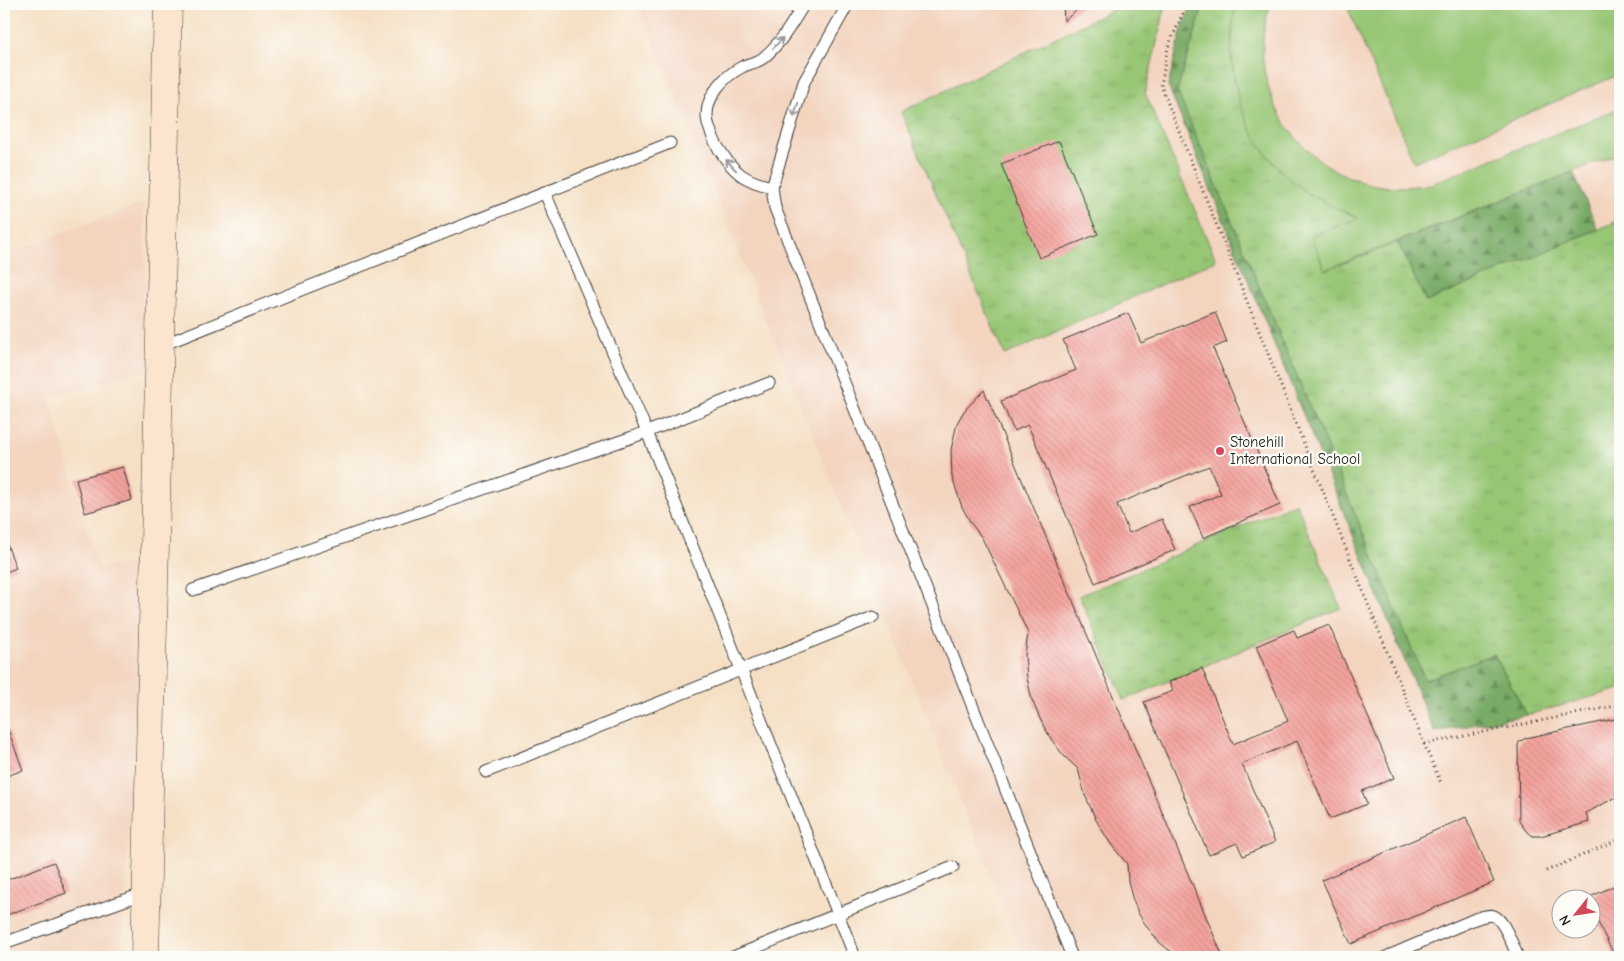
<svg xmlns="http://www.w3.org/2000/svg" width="1624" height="961" font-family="'Comic Neue',sans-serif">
<defs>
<pattern id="grass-tufts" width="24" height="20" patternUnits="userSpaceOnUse" patternTransform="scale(1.25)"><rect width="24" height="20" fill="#97c675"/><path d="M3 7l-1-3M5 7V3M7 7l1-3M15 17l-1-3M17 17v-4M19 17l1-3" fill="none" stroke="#82aa65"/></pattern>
<pattern id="forest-firs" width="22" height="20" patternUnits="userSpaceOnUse" patternTransform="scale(1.25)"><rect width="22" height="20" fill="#79ab66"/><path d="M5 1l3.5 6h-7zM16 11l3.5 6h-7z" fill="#628a53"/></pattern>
<pattern id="building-back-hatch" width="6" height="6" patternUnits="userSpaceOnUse" patternTransform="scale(1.25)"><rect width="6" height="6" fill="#f4a39e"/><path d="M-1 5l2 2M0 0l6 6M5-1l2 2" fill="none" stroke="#d18c88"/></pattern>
</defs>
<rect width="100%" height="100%" fill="#fdfcf7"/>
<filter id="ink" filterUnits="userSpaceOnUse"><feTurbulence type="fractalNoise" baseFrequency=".02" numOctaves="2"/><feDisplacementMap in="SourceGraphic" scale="10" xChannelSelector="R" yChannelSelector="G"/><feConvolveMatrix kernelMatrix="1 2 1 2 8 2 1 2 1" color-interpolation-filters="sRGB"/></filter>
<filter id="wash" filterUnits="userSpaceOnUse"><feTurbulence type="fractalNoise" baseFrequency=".0096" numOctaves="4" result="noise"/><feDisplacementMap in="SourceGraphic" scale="20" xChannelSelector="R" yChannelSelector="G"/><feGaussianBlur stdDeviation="1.12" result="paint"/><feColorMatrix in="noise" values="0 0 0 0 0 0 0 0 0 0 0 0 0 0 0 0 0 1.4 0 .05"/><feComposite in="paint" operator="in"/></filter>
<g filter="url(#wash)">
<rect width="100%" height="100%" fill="#f5e0c5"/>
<!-- built -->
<path fill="#f3d4bf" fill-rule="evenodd" d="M638,4H1620V957H1024ZM1562,898H1592V928H1562Z
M143,203L148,370L49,397L99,568L147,561L121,951L102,957H4V255Z"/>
<!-- grass -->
<path fill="url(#grass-tufts)" stroke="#5a7148" d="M1125,4H1166L1145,93L1216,260L1005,355L901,112Z
M1204,4H1236C1226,51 1232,98 1258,140C1264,150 1271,162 1281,170C1287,176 1296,180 1304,184C1322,195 1341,207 1359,218L1326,270L1398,242L1426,302L1620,220V689L1527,715L1494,654L1425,680L1177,91Z
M1296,503L1341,608L1124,700L1079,596Z"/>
<!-- forest -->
<path fill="url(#forest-firs)" stroke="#4a6441" d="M1192,4H1204L1177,91L1425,680L1494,654L1527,715L1434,732L1168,86L1182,28Z
M1573,172L1598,229L1426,302L1398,242Z"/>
<!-- park -->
<path fill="#97c675" stroke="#5a7148" d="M1236,4H1271C1243,76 1288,158 1360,181C1383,189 1407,188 1431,184L1620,108V153L1325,270L1311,236L1359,218C1339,209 1319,201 1301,188C1242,145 1222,73 1236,4Z
M1346,4H1620V74L1414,162Z"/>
<g id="blocks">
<!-- building -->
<path fill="url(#building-back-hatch)" d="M1063,4H1084L1064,21Z
M1059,141L1098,234L1039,258L1001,164Z
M1215,312L1227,342L1213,348L1280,505L1203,538L1190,507L1221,494L1209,466L1117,504L1129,533L1162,519L1175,550L1095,583L1028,425L1014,431L1001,401L1076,370L1063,340L1128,313L1141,343Z
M984,390L1223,957H1178L1159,942L1147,927L1138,913L1132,897L1128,881L1127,864L1110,843L1096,820L1085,795L1078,769L1063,755L1051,739L1041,721L1032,700L1027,678L1025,655L1028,633L982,538L971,523L962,507L952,477L951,450L957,423L964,411Z
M123,467L132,500L85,513L76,479Z
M4,539H5L16,568L4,573Z
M1329,625L1394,778L1362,791L1367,804L1330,819L1297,741L1242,764L1275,842L1243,856L1237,843L1209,855L1144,702L1173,691L1169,682L1202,668L1233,744L1288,721L1256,646L1294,630L1297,638Z
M1620,718V795L1586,813L1589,822L1541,836H1533L1526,831L1519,821L1518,746L1519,742L1526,738Z
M4,719L23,770L4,777Z
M1466,817L1494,882L1351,944L1322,880Z
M54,862L66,893L4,916V881Z
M1620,883V957H1615L1592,910V898H1588Z"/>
</g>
</g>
<g filter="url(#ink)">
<use href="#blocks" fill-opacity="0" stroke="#3d3935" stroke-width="1"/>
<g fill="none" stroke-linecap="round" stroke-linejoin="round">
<defs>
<path id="lane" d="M848,4L804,82L772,187L775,208L1072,957
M772,187C745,181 734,173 719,149C714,141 708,127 707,117C706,96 724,76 742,67C749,63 757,63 763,58C782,42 791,25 804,4
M545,193L647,432L855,957
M160,346L670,143
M193,590L647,432L769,383
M486,772L873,617
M4,943L145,893
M733,957L953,867
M1386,957L1475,919C1481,917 1489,914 1494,916C1505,921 1513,947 1518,957"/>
<path id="secondary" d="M145,957L168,4"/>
</defs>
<!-- lane casing -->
<use href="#lane" stroke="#3d3935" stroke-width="13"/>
<!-- secondary casing -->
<use href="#secondary" stroke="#3d3935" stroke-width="29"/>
<!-- path -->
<path stroke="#3d3935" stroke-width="3" stroke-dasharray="1 4" stroke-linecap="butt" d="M1187,4L1168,47L1161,86L1424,744L1441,783
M1424,744L1620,705
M1546,871L1620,839"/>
<!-- lane -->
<use href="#lane" stroke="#fff" stroke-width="11"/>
<!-- secondary -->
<use href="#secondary" stroke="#fce5cf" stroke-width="28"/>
</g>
<!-- one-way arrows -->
<defs><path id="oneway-shaft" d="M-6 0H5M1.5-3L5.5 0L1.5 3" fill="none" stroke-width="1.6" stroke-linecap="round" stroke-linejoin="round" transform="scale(1.25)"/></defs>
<g stroke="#999">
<use href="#oneway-shaft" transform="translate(778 43) rotate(-48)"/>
<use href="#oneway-shaft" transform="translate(796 110) rotate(107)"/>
<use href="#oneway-shaft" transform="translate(731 165) rotate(-133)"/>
</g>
</g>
<!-- markers -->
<circle fill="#d1495b" stroke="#fdfcf7" stroke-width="2" cx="1220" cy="451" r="5"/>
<g text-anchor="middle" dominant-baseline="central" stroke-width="4.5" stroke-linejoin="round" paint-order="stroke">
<!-- poi labels -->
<g font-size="15" fill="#1c1c1c" stroke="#fdfcf7" text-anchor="start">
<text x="1230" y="442">Stonehill<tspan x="1230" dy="17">International School</tspan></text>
</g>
</g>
<!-- margin -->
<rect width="1624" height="961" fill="none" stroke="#fdfcf7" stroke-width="20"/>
<!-- north arrow -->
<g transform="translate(1576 914) rotate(240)"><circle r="24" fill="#fdfcf7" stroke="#a3a29f"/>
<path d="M0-4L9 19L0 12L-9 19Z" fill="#d1495b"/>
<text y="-8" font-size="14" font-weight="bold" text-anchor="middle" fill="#1c1c1c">N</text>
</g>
</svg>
